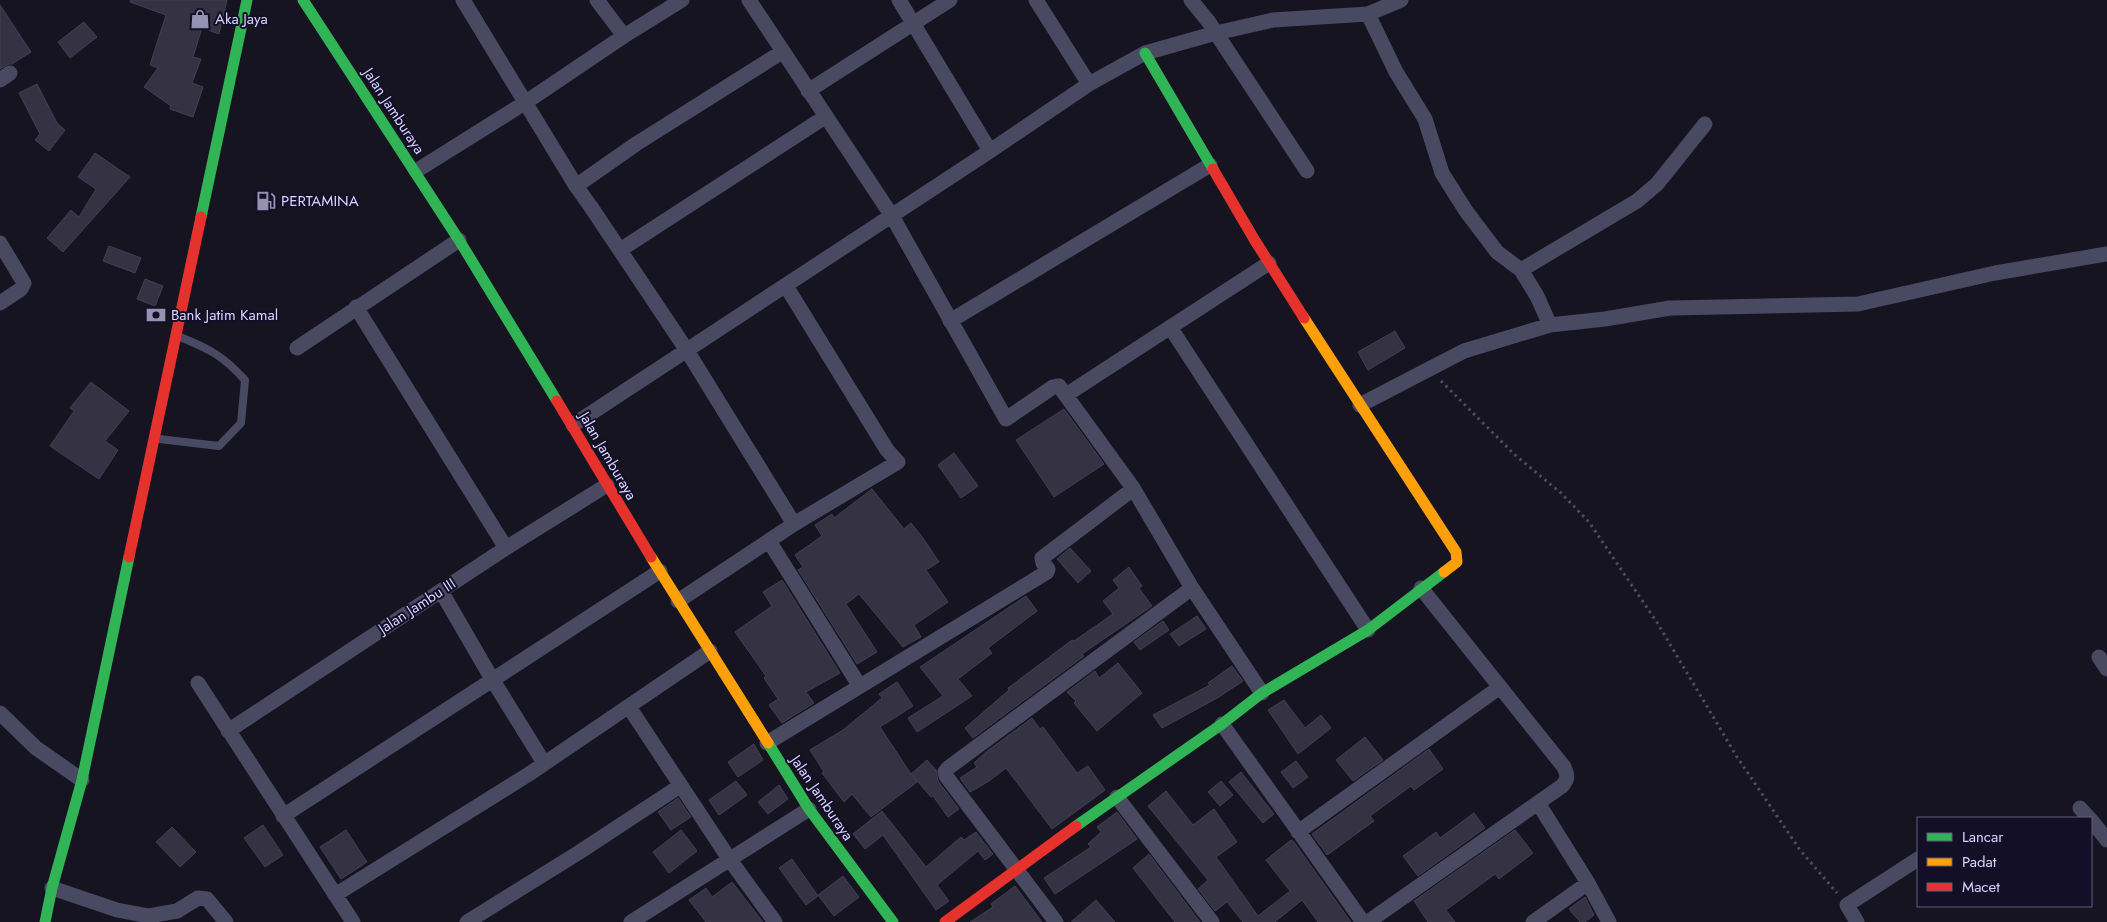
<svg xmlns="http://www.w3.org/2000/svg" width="2107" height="922" font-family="Jost,sans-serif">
<rect width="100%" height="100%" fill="#161421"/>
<!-- building -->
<path fill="#343243" stroke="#433f54" d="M131,0H227L219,34L202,28L193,57L201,59L192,83L203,87L193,117L170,109L171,106L144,87L158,68L150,65L166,15L130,2Z
M0,5L31,52L12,64H9L0,69Z
M84,22L97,37L70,58L58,42Z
M37,84L57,123L65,130L49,151L35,140L40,134L19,93Z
M95,153L130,177L63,252L47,238L71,210L79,217L96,189L78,177Z
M109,246L141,258L135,273L103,261Z
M145,279L163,286L155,306L137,299Z
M1395,331L1405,348L1368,370L1358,352Z
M91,382L129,411L105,441L118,450L99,479L50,446L74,411L70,408Z
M1064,409L1104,464L1054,497L1016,440Z
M954,453L978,486L961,498L938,465Z
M872,489L904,529L911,523L923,538L939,562L926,570L948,602L914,625L921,637L903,647L859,594L846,604L877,652L857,664L798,570L803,567L795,555L822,536L815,525L832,514L834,518Z
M1070,548L1091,571L1078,583L1057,559Z
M1129,567L1142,586L1139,588L1152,606L1082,654L1084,656L973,738L965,728L1009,690L1008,688L1072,640L1074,641L1113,614L1103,601L1119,588L1113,580Z
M782,580L840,673L806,692L814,703L782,723L769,705L778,699L764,678L766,676L735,632L772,606L763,592Z
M1026,596L1037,611L988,648L992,653L958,679L972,696L917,732L908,718L943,696L920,667Z
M1197,616L1206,629L1179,646L1170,634Z
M1163,621L1169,630L1140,650L1134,642Z
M1118,663L1142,693L1097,731L1074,703L1076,701L1067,692L1095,671L1099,678Z
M1232,666L1243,681L1219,697L1162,728L1153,715L1210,685L1208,683Z
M897,682L913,706L880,727L911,774L927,760L936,770L938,781L959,809L948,817L933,796L931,797L912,775L917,782L871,817L852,794L844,802L822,773L824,772L810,750L843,730L882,698L879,694Z
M1284,700L1305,728L1321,715L1331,728L1298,754L1268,710Z
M1032,718L1040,729L1043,727L1077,773L1088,766L1105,790L1052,829L1006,768L989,781L970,792L960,778L977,767L974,763L986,752Z
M1365,737L1383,760L1353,781L1336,760Z
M754,744L763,760L738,777L728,762Z
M1429,749L1443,769L1414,790L1411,786L1370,816L1374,821L1327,855L1312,834Z
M1296,761L1308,777L1293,788L1281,772Z
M1241,772L1274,814L1263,823L1229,782Z
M736,781L747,795L719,815L709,800Z
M1221,781L1233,795L1220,806L1208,792Z
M779,785L788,799L768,814L758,802Z
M1166,791L1193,825L1214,809L1237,842L1216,857L1258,916L1290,891L1266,860L1291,840L1294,842L1351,922H1318L1302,900L1275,922H1243L1227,902L1215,911L1198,889L1208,880L1148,806Z
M678,798L691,817L671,830L658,812Z
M882,811L926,867L961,837L964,840L976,832L993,854L985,860L978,851L937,885L949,901L936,910L883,835L865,849L853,834Z
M1117,812L1137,839L1055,894L1044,878L1091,847L1088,844L1101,832L1097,827Z
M1474,813L1485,828L1418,876L1403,856L1436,832L1440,838Z
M263,825L283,855L265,867L244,838Z
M172,827L196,852L180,867L156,842Z
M346,830L367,862L341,879L320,847Z
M681,830L697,851L669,873L653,852Z
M1515,830L1533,853L1499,879L1495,874L1446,910L1455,922H1428L1414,901Z
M1149,854L1200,922H1175L1133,868Z
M792,859L818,896L806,905L779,868Z
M843,876L859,897L834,916L818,895Z
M732,882L763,922H706L689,900L706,888L712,897Z
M1015,886L1042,922H970L993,907L991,904Z
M1585,897L1594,915L1585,922H1580L1569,909Z
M1096,900L1115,922H1071Z"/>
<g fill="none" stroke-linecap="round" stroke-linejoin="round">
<!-- path -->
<path stroke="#44505f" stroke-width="3" stroke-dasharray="2.5 4" stroke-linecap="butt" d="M1441,381L1515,455L1561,493L1589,522L1658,624L1737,757L1800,850L1837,893"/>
<!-- lane -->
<path stroke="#4a4962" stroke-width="8" d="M159,439L219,446L241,423L245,380C223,356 210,349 180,337"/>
<!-- street -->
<path stroke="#4a4962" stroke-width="15" d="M463,0L576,186
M597,0L624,36
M749,0L892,216L1006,419L1053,387L1059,386L1133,488L1192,588L1262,693
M899,0L990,151
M1036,0L1089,84
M1191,0L1208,21L1307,171
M1368,14L1396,72L1425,119L1442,173L1466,211L1497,252L1521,270L1637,201L1657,184L1705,124
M782,52L636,144L576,186L591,207L686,349L794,524
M0,80L10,73
M808,91L950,0
M416,171L526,102L624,36L682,0
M0,243L24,283L21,289L0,303
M620,250L825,117
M1521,270L1537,296L1550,325
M356,307L506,548
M950,321L1210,165
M1170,327L1368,630
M297,348L459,240
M1066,395L1269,263
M1360,405L1464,351L1550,325L1605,319L1670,308L1858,304L1995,273L2107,254
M573,425L990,151L1089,84L1145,53L1216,33L1273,20L1368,14L1401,0
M769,541L859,685
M441,591L492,679L544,763
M678,601L794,524L898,462L887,450L786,286
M2099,657L2107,669
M198,683L353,922
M629,707L730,860L775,922
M0,713L36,748L82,780
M1222,724L1363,922
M228,731L506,548L607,485
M767,743L1047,572L1048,569L1043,563L1042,558L1133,489
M1117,797L1212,922
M1538,803L1588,883L1609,922
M2080,808L2089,818
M283,816L660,571
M2091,820L2107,840
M1298,832L1500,687
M52,888L117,910L149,916L177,911L198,898L207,899L226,922
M335,895L529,774L710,651
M467,922L578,853L680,786
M631,922L809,809
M1056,922L946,776L945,772L948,768L1192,588
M1368,922L1562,786C1568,779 1568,776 1564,767L1421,588
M1533,922L1588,883
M1857,922L1847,905L1918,859"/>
<!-- fast -->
<path stroke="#30b455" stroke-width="11" d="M303,0L459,240L557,401
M1145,53L1213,169
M201,217L247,0
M768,743L809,809L893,922
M1076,826L1222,724L1262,693L1368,630L1444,572
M45,922L52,888L82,780L129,557"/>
<!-- slow -->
<path stroke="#ff9f0a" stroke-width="11" d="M1304,318L1456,552L1457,562L1444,572
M651,557L768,743"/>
<!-- jam -->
<path stroke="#e5322d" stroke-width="11" d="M1213,169L1254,239L1304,318
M557,401L651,557
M129,557L201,217
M945,922L1076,826"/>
</g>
<!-- icons -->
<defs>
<symbol id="shop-bare" viewBox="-9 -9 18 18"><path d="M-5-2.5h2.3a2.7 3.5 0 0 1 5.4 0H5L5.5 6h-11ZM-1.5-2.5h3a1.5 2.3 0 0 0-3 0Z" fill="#9591b1" stroke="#130f26" stroke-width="2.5" paint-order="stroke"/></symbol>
<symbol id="fuel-bare" viewBox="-9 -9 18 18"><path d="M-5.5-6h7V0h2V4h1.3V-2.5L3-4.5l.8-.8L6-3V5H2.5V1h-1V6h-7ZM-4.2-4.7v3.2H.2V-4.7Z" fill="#9591b1" stroke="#130f26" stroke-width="2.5" paint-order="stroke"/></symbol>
<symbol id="bank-bare" viewBox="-9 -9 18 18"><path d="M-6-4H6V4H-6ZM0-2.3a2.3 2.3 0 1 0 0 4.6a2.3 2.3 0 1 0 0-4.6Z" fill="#9591b1" stroke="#130f26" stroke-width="2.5" paint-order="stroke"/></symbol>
</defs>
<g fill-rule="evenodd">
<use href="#shop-bare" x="186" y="5" width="28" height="28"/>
<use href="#fuel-bare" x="252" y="187" width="28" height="28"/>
<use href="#bank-bare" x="142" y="301" width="28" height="28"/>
</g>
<g text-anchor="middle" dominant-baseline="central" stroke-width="4" stroke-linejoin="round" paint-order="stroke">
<!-- poi labels -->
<g font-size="15" fill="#d9d4ff" stroke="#130f26" text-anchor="start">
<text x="215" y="19">Aka Jaya</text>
<text x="281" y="201">PERTAMINA</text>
<text x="171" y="315">Bank Jatim Kamal</text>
</g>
<!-- street labels -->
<g font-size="15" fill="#d9d4ff" stroke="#130f26">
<text transform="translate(394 111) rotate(57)">Jalan Jamburaya</text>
<text transform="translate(608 456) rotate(60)">Jalan Jamburaya</text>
<text transform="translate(417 606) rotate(-33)">Jalan Jambu III</text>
<text transform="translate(822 798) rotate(56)">Jalan Jamburaya</text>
</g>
</g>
<!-- legend -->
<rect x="1917" y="817" width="175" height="90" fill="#130f26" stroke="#625e7d"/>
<rect x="1927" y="833" width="25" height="8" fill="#30b455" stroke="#625e7d"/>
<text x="1962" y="842" font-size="15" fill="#d9d4ff">Lancar</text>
<rect x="1927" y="858" width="25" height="8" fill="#ff9f0a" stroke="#625e7d"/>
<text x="1962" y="867" font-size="15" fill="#d9d4ff">Padat</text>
<rect x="1927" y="883" width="25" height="8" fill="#e5322d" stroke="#625e7d"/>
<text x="1962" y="892" font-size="15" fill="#d9d4ff">Macet</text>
</svg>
